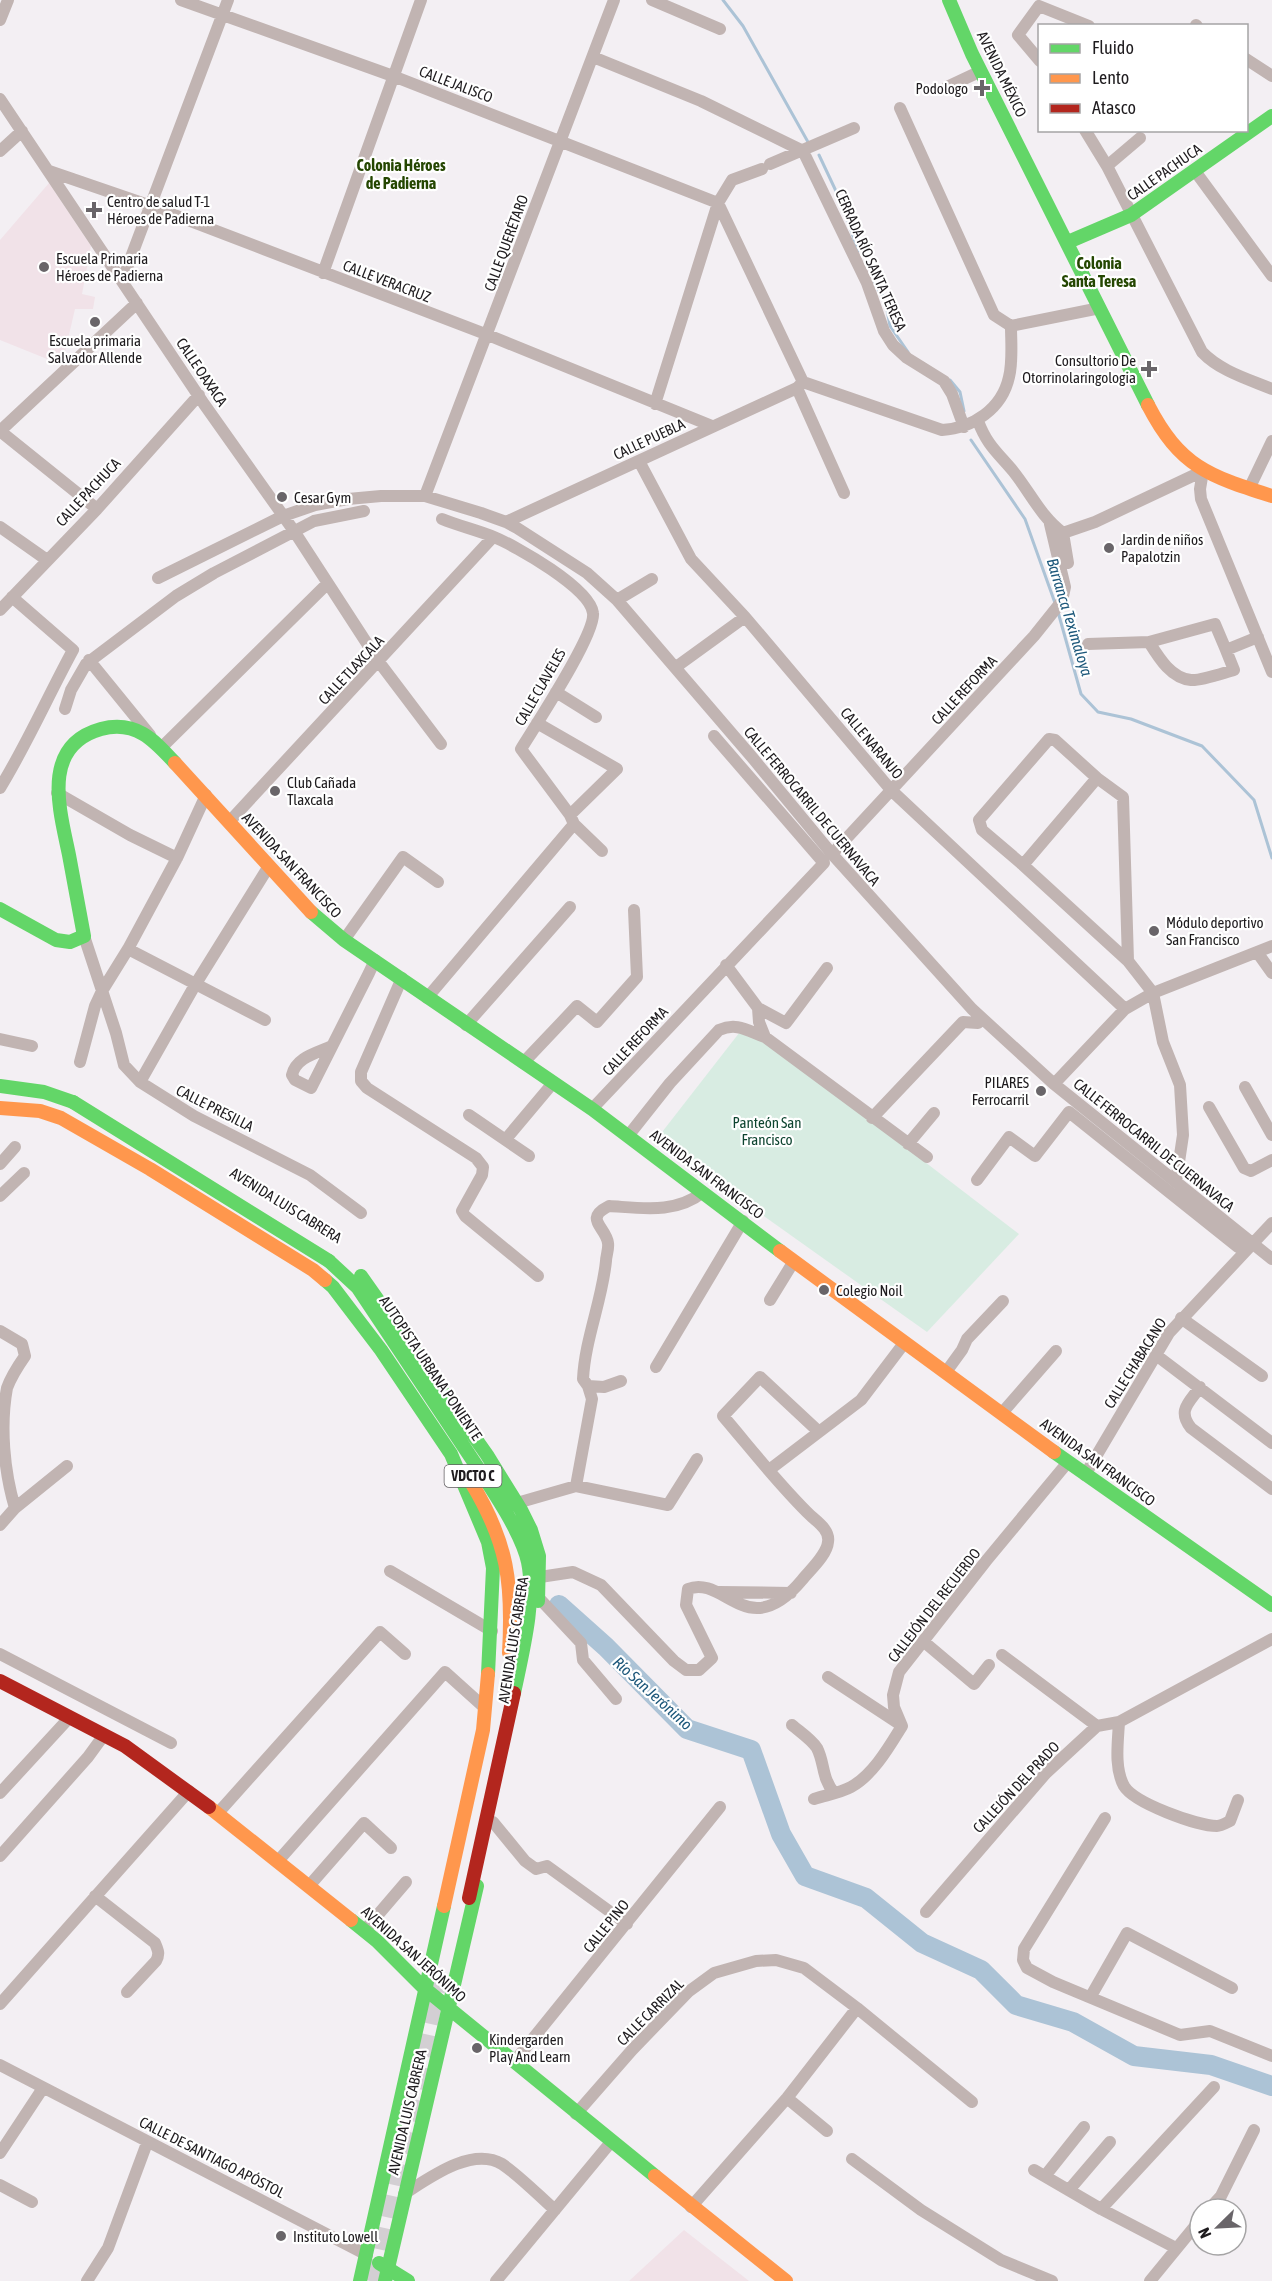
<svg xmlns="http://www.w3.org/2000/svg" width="1272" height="2281" font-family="'Asap Condensed',sans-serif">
<rect width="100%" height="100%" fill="#f3eff3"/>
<!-- education -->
<path fill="#f1e2e8" d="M49,183L91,246L82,294L95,297L93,309H75L62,365L0,340V240Z
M684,2230L749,2281H629Z"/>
<!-- green -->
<path fill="#d8ece2" d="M743,1028L754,1031L1019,1234L927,1332L658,1141L659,1136Z"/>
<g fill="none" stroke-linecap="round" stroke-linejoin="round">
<!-- stream -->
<path stroke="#acc3d6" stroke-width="3" d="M723,0L743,26L808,142
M819,155L843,206L858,251
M872,281L885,299L890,326L908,352
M950,380L960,392L964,411
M971,440L1025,519L1055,603
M1058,612L1081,694L1098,712L1131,719L1202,746L1254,800L1272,858"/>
<!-- river -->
<path stroke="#acc3d6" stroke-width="20" d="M559,1605L606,1647L687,1729L751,1750L781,1834L805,1876L866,1898L922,1943L981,1970L1016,2005L1073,2022L1134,2056L1211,2065L1272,2086"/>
<!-- highway-tunnel -->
<path stroke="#d3cfd3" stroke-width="22" stroke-dasharray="22 11" stroke-linecap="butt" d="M370,2281L437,1977"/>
<!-- street -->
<path stroke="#c1b4b2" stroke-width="12" d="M181,0L393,76L718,203
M652,0L720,29
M0,20L8,0
M1196,25L1197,26
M593,57L701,101L803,151L867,283L884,331L893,345L907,358L944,381L952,394L964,427
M1246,59L1272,76
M1040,61L1018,35L1039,6L1089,26
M947,87L981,71
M0,99L204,404L294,531L379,662L441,744
M900,108L994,315L1011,326
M1085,130L1107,166L1202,352C1220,371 1248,379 1272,389
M0,151L22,131
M770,164L854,128
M1107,166L1140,138
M49,171L151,206L488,335L712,426
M1195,171L1272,276
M718,203L803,382
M323,273L421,0
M122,281L228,0
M1011,326L1100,308
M803,382L942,430C973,428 1002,409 1009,377C1013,361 1011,342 1011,326
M797,388L844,493
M655,404L718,203L732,180L762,169
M978,421C987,445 997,452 1013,471C1030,492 1041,517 1063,533L1068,563
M0,431L137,303
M0,431L97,509
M639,461L691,559L745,617L891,790L1125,1009
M1203,471L1200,489L1201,499L1272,672
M1249,489L1272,441
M425,496L614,0
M442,519C459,526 477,530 494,537C516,546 590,588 593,613C596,634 535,726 521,749L570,815L574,824L602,851
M506,522L797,388L803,382
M0,527L47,560
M1063,533L1095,522L1203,471
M158,578L283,516L315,505L348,499L381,496H425L481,513L506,522L517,528L587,573L617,600L751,756L832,854L972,1009L1054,1084L1272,1259
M617,600L652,579
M0,610L97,509L199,395
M1149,642C1159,658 1171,678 1191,680C1201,681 1223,673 1234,670L1226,650
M1088,644L1149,642L1215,624L1226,650L1258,637
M89,660L150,735
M676,667L745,617
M556,692L596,717
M65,709L71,690L86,664L176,596L214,573L314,521L364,511
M537,723L617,769L570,815
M162,747L327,584
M0,788C27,744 48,696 73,650L12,597
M57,793L130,835L177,858
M229,822L493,537
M832,854L1034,636L1062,601L1065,587L1050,524
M1023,865L1097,778
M84,936L116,1033L124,1065L140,1082L194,1116L310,1175L361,1213
M344,940L403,857L438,882
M128,949L265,1020
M1257,952L1272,973
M1128,961L1023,865L982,830L979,820L1049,739L1055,740L1097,778L1123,797L1128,961L1153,993L1163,1042L1180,1085L1183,1135L1176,1182
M726,965L758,1008L759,1022L765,1037L927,1157
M402,978L361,1072V1081L367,1088L476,1158L483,1167L482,1175L462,1211L465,1216L538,1276
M427,998L574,824
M758,1008L786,1023L827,968
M466,1025L570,907
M0,1039L32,1046
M332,1046C317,1053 296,1057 292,1075L295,1080L311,1088L369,973L375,960
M80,1062L95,1006L102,991L128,949L177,858L206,795
M523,1063L577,1006L597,1022L637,977L634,910
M140,1082L195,985L269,866
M1054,1084L1125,1009L1153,993L1272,946
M1245,1087L1272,1135
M1209,1107L1244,1168L1251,1171L1272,1160
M592,1109L824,863L714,736
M469,1115L529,1156
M872,1118L963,1022L978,1023
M628,1136L670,1083L719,1030C737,1022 748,1031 765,1037
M506,1139L553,1083
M908,1144L934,1113
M0,1164L15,1147
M977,1180L1009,1137L1035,1156L1069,1112L1238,1247L1247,1248
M0,1196L24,1173
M770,1300L794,1261
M1181,1318L1262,1376
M0,1331L22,1344L25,1356C18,1366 11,1377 7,1388C0,1426 4,1471 15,1508
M1156,1355L1272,1443
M656,1367L743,1221
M946,1372L962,1350L967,1339L1003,1301
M588,1386L604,1387L621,1381
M1200,1387C1189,1403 1177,1410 1191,1428L1272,1489
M1002,1413L1056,1351
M769,1470L861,1400L905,1342
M1085,1475L1169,1333L1272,1223
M576,1486L592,1399L588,1386L583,1379C585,1339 602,1301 606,1261C606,1256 609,1249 608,1243C606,1227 583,1219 609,1206C642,1208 676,1214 703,1192
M517,1503L576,1486L668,1505L697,1459
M0,1525L15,1508L67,1466
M390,1571L492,1631
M540,1577L573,1572L601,1585L674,1661L686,1670H699L712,1658L686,1605L688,1589C712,1579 732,1608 757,1608C775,1608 792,1592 802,1580C810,1570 827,1555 828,1542C830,1531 819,1523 811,1516C779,1485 752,1450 723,1416L760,1377L818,1431
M719,1592L791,1593
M538,1597L581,1643L583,1660L616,1699
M923,1641L974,1684L989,1665
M0,1654L171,1743
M1002,1655L1097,1726
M828,1677L901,1725
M1119,1722C1118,1742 1114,1768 1124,1786C1134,1803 1197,1826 1217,1826C1221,1826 1226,1823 1230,1821L1238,1800
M792,1725C800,1732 811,1739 817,1748C825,1764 821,1776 834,1793
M902,1726L894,1707L893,1695L899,1672L986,1561L1068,1462
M0,1793L70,1717
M814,1799C826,1795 840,1793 851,1787C873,1775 889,1747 902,1726
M218,1813L380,1632L405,1654
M1105,1818L1024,1949L1023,1960L1027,1968L1053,1982L1180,2035L1210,2031L1272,2056
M493,1822L525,1861L536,1869L547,1866L627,1924
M0,1856L88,1757L104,1735
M278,1861L445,1672L485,1708
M309,1886L364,1823L391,1848
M95,1896L155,1943C158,1950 160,1954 156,1961L127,1992
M926,1912L1046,1773L1097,1726L1119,1722L1272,1639
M364,1931L406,1882
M1091,1996L1127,1933L1232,1988
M0,2004L189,1791
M514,2062L720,1807
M0,2065L367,2255
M787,2098L827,2131
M576,2114L632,2050L688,1992L714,1973L756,1961L776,1960L804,1968L857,2008L972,2102
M0,2153L43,2088
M852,2159L921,2210L1001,2260L1052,2281
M1034,2170L1101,2209L1176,2248
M1045,2176L1084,2127
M0,2185L32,2202
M1069,2190L1110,2142
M404,2194C429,2178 472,2146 502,2164C521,2177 538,2195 555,2210
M691,2207L787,2098L857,2008
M1101,2209L1214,2087
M1209,2209L1221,2196L1254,2130
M87,2281L108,2248L147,2143
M496,2281L611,2142
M1150,2281L1200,2220"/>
<!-- fast -->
<path stroke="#63d668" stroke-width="14" d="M949,0L972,54L1148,405
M1068,242L1131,215L1272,116
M0,909L56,940L70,942L84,936C79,909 74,882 69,855C60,811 40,746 101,729C136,720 154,740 175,763
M311,912L344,940L592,1109L780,1251
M0,1086L44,1092L73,1102
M329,1261L358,1288C393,1341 429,1394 464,1447C483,1476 521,1529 528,1562C536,1601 522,1654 514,1693
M361,1276L487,1455L521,1510L531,1530L539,1556L538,1601
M325,1280L333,1287L381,1350L451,1454L488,1542L493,1568L488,1674
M1054,1452L1272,1605
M351,1920L377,1941L424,1988L655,2176
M379,2263L408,2281
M360,2281L444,1906
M385,2281L477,1886"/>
<!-- slow -->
<path stroke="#ff974d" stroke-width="14" d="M1148,405C1180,467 1209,476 1272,496
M175,763L311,912
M0,1108L40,1111L61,1118L150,1169L313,1270L325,1280
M780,1251L1054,1452
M471,1482C508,1543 513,1583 509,1653
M209,1807L351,1920
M444,1906L483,1730L488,1674
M655,2176L786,2281"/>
<!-- jam -->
<path stroke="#b3261e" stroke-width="14" d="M0,1681L125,1746L209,1807
M469,1898L514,1693"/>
<!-- fast-bridge -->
<path stroke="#63d668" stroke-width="14" d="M73,1102L329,1261"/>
</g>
<!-- markers -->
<g fill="#696569" stroke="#fff" stroke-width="2">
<path d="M979 79h6v6h6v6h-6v6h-6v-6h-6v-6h6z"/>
<path d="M91 201h6v6h6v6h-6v6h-6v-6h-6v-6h6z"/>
<circle cx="44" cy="267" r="6"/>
<circle cx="95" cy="322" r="6"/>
<path d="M1146 360h6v6h6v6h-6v6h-6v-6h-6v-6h6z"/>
<circle cx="282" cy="497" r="6"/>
<circle cx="1109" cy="548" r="6"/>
<circle cx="275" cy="791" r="6"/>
<circle cx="1154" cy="931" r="6"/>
<circle cx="1041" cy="1091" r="6"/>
<circle cx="824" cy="1290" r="6"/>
<circle cx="477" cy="2048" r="6"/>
<circle cx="281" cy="2236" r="6"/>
</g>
<g text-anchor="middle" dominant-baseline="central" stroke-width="4.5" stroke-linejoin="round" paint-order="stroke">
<!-- shield labels -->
<rect fill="#fff" stroke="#625f62" stroke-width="1.5" x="444.5" y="1465" width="57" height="22" rx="4.5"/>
<g font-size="14" font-weight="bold" fill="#1e1b1e">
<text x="473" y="1476">VDCTO C</text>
</g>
<!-- street labels -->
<g font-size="15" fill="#1e1b1e" stroke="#fff">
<text transform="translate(1002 74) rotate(64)">AVENIDA MÉXICO</text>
<text transform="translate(456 84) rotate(21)">CALLE JALISCO</text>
<text transform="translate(1164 172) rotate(-35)">CALLE PACHUCA</text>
<text transform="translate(506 243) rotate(-70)">CALLE QUERÉTARO</text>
<text transform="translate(871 260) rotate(66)">CERRADA RÍO SANTA TERESA</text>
<text transform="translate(387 281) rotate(21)">CALLE VERACRUZ</text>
<text transform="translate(202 372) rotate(56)">CALLE OAXACA</text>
<text transform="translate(649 439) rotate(-25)">CALLE PUEBLA</text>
<text transform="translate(88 492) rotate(-47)">CALLE PACHUCA</text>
<text transform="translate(351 670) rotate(-47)">CALLE TLAXCALA</text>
<text transform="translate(540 687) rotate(-60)">CALLE CLAVELES</text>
<text transform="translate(964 690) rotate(-47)">CALLE REFORMA</text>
<text transform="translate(872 743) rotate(50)">CALLE NARANJO</text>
<text transform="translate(812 806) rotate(50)">CALLE FERROCARRIL DE CUERNAVACA</text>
<text transform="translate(292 865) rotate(47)">AVENIDA SAN FRANCISCO</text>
<text transform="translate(635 1041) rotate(-47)">CALLE REFORMA</text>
<text transform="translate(215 1108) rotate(27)">CALLE PRESILLA</text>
<text transform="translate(1154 1145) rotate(39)">CALLE FERROCARRIL DE CUERNAVACA</text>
<text transform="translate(707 1174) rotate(37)">AVENIDA SAN FRANCISCO</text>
<text transform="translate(286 1205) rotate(32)">AVENIDA LUIS CABRERA</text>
<text transform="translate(1135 1363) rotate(-58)">CALLE CHABACANO</text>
<text transform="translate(431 1368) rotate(56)">AUTOPISTA URBANA PONIENTE</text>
<text transform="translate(1098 1462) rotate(36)">AVENIDA SAN FRANCISCO</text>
<text transform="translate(934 1605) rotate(-52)">CALLEJÓN DEL RECUERDO</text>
<text transform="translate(513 1640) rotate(-81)">AVENIDA LUIS CABRERA</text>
<text transform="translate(1016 1787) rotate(-47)">CALLEJÓN DEL PRADO</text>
<text transform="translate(606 1926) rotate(-51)">CALLE PINO</text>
<text transform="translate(414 1954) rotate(42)">AVENIDA SAN JERÓNIMO</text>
<text transform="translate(650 2012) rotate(-45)">CALLE CARRIZAL</text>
<text transform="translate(407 2112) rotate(-77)">AVENIDA LUIS CABRERA</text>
<text transform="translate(212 2157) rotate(27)">CALLE DE SANTIAGO APÓSTOL</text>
</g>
<!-- poi labels -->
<g font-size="15" fill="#1e1b1e" stroke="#fff" text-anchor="start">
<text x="968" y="88" text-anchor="end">Podologo</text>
<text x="107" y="201">Centro de salud T-1<tspan x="107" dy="17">Héroes de Padierna</tspan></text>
<text x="56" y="258">Escuela Primaria<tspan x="56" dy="17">Héroes de Padierna</tspan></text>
<text x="95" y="340" text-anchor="middle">Escuela primaria<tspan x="95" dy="17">Salvador Allende</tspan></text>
<text x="1136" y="360" text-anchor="end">Consultorio De<tspan x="1136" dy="17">Otorrinolaringologia</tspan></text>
<text x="294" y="497">Cesar Gym</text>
<text x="1121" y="539">Jardin de niños<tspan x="1121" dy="17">Papalotzin</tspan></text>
<text x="287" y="782">Club Cañada<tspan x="287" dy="17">Tlaxcala</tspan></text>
<text x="1166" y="922">Módulo deportivo<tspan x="1166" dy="17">San Francisco</tspan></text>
<text x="1029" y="1082" text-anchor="end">PILARES<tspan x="1029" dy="17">Ferrocarril</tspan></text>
<text x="836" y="1290">Colegio Noil</text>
<text x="489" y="2039">Kindergarden<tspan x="489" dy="17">Play And Learn</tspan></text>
<text x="293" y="2236">Instituto Lowell</text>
</g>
<!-- park labels -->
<g font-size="15" fill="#0e4530" stroke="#fff">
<text x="767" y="1122">Panteón San<tspan x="767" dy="17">Francisco</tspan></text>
</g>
<!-- neighbourhood labels -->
<g font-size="16" font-weight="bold" fill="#254702" stroke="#fff">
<text x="401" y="165">Colonia Héroes<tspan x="401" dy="18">de Padierna</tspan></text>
<text x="1099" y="263">Colonia<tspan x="1099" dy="18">Santa Teresa</tspan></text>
</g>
<!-- water labels -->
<g font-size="16" font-style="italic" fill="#1c577a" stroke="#fff">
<text transform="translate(1070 617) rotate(73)">Barranca Teximaloya</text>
<text transform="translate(653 1693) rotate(42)">Río San Jerónimo</text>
</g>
</g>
<!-- legend -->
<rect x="1038" y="24" width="210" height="108" fill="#ffffff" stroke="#a5a4a5" stroke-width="1.5"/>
<rect x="1050" y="44" width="30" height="9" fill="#63d668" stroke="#a5a4a5" stroke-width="1.5"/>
<text x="1092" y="54" font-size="18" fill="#1e1b1e">Fluido</text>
<rect x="1050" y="74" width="30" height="9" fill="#ff974d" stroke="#a5a4a5" stroke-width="1.5"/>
<text x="1092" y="84" font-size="18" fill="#1e1b1e">Lento</text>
<rect x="1050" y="104" width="30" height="9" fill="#b3261e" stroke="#a5a4a5" stroke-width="1.5"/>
<text x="1092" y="114" font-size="18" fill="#1e1b1e">Atasco</text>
<!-- north arrow -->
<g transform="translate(1218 2227) rotate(246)"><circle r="28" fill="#ffffff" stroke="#a5a4a5" stroke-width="1.5"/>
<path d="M0-4.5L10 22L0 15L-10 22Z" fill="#696569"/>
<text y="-9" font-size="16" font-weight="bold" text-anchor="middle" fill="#1e1b1e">N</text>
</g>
</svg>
